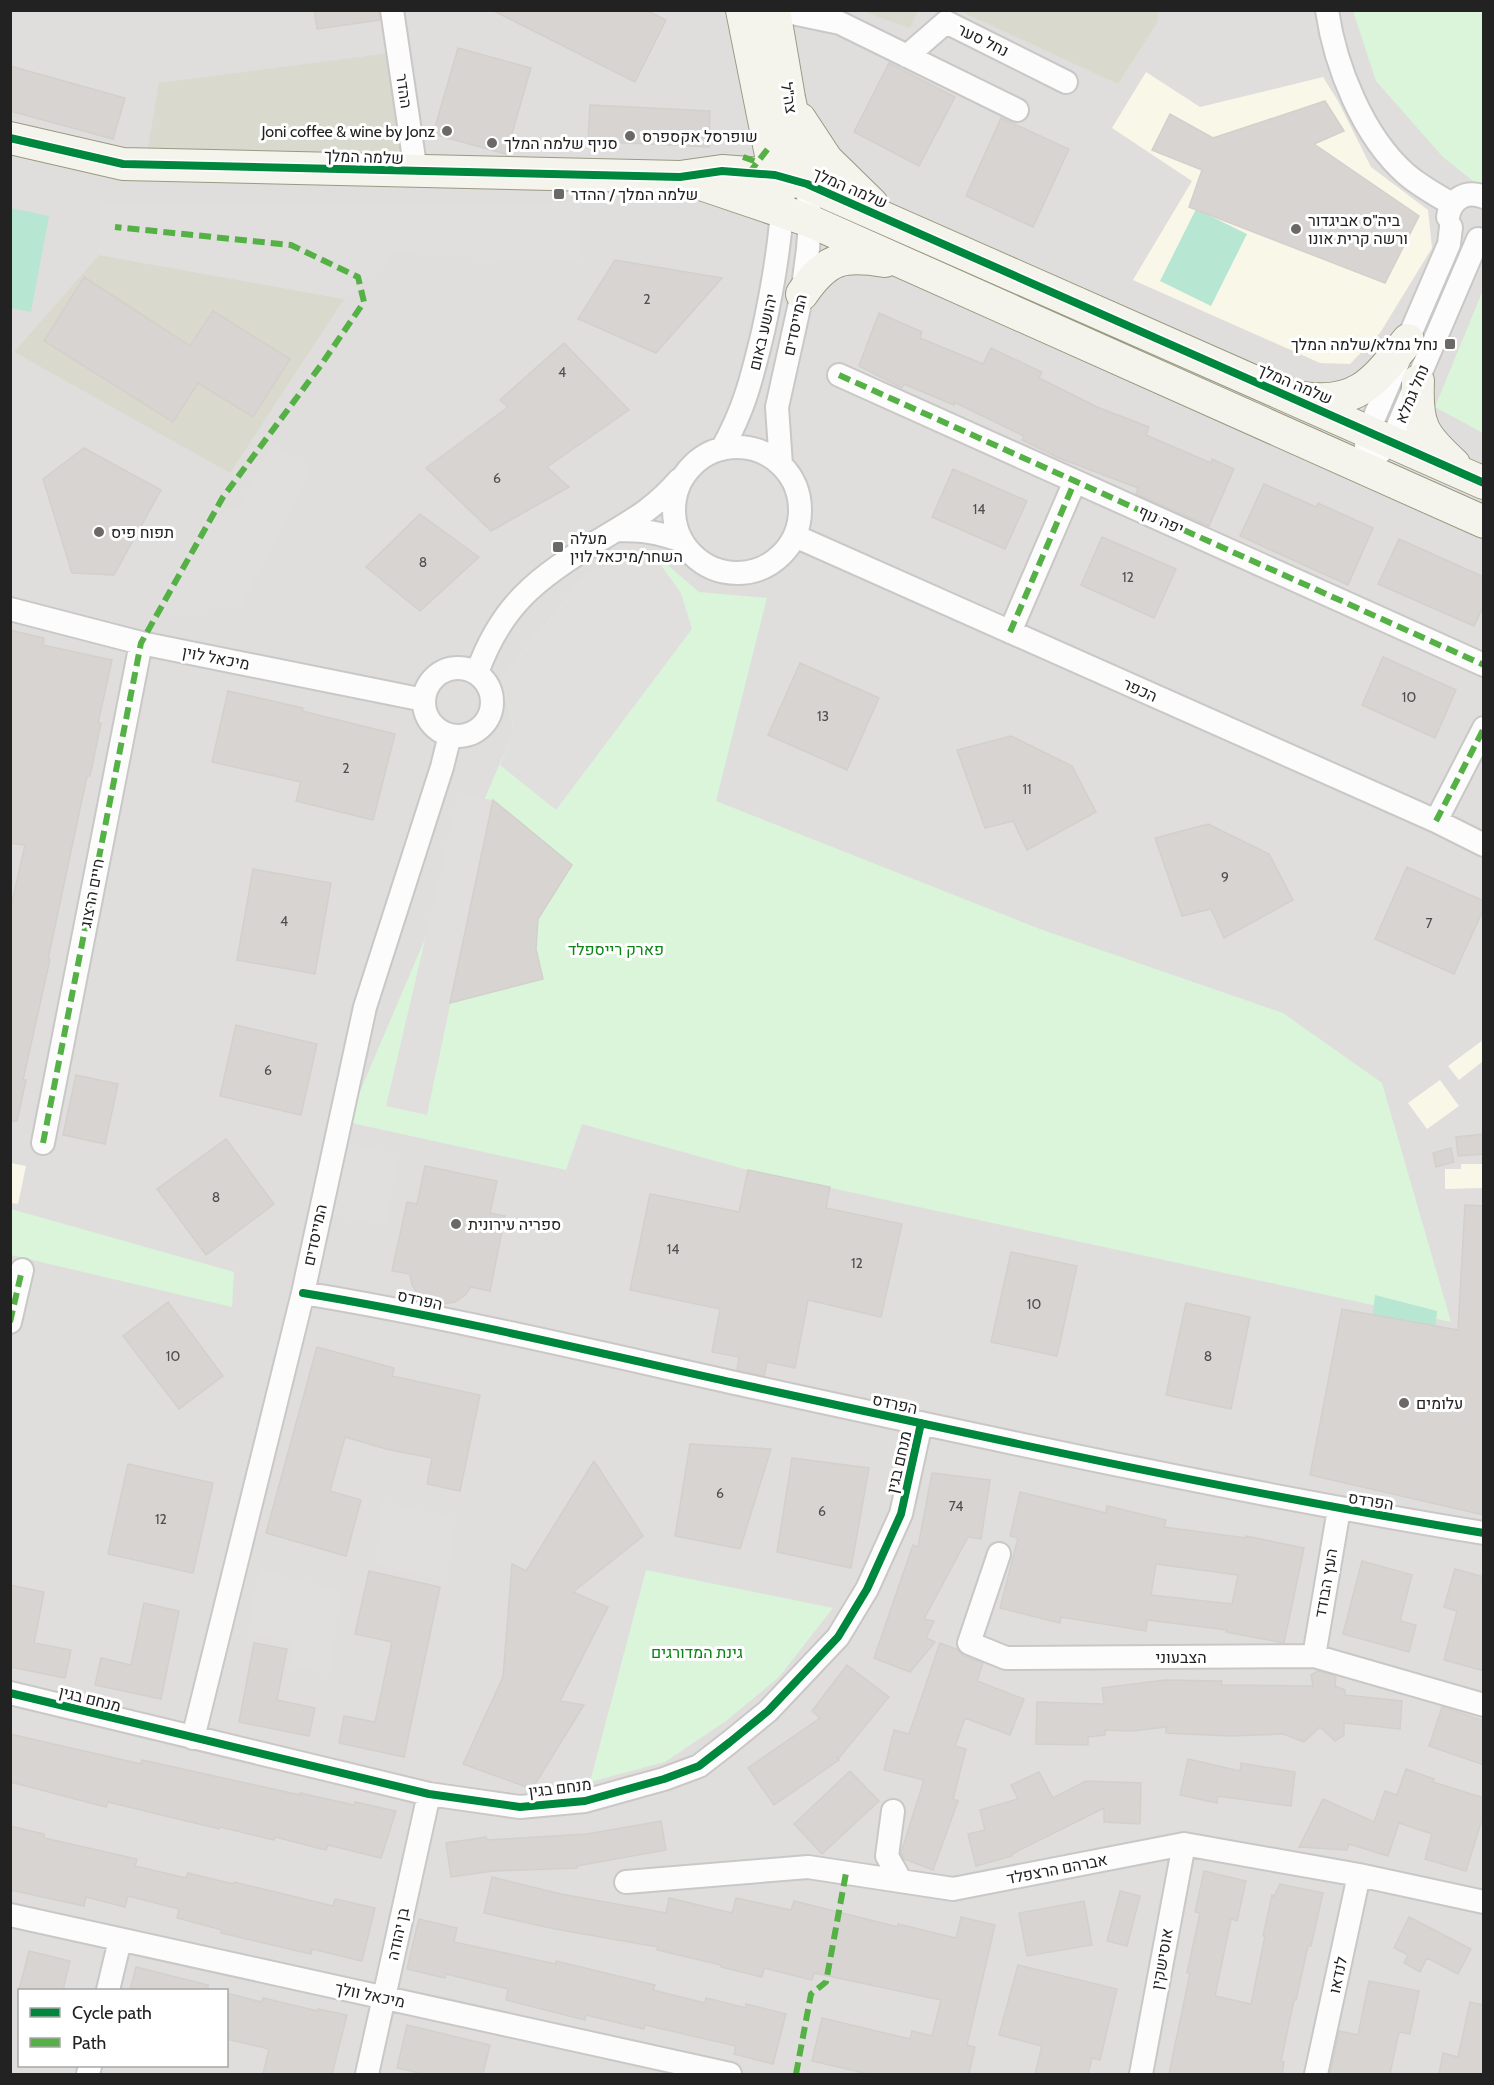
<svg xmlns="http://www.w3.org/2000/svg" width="1494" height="2085" font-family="Cabin,Heebo,sans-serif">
<rect width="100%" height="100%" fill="#f0eeeb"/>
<!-- residential -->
<path fill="#dfdedc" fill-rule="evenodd" d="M11,11H1483V2074H11ZM20,1990H226V2066H20Z"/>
<!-- education -->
<path fill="#f8f7e8" d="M1146,72L1200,107L1323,77L1338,101L1371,167L1428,210L1432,248L1380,333L1350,364L1320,363L1133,280L1192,181L1112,128Z
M1483,1040V1061L1459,1080L1448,1066Z
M1440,1080L1459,1106L1427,1129L1408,1103Z
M1482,1156H1483V1188L1445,1189V1169H1461V1164H1482Z
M11,1163L26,1166L18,1204L11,1203Z"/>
<!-- construction -->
<path fill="#d9d9cd" d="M862,11H918L910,28Z
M960,11H1158V21L1118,84Z
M398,52L414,159L147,154L159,83Z
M99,255L344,299L230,473L14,352Z"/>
<!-- park -->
<path fill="#daf5da" d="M1353,11H1483V189L1443,157L1376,81Z
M1483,290V433L1435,407Z
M650,550L699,592L767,598L716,801L1040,929L1283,1013L1382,1083L1451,1322L748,1170L582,1124L566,1170L347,1122L514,730L502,677L588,574Z
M11,1209L234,1272L232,1307L11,1255Z
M646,1570L833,1608L779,1677L726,1721L665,1762L590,1782Z"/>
<!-- pitch -->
<path fill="#b7e6d2" d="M11,208L49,216L31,312L11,308Z
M1196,209L1247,234L1211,306L1160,281Z
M1375,1295L1437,1311L1430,1382L1367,1364Z"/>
<!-- parking -->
<path fill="#e0dfde" d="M100,202H581L577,262L395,253L344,299L99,255Z
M274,443L311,470L240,608L153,610L216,499L236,511Z
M650,550L681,593L692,629L556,810L500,765L514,729L502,677L588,574Z
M459,795L493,800L427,1115L386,1106Z
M344,1142L400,1155L385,1225L329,1214Z
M383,1501L457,1519L445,1582L375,1563Z
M259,1569L341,1592L329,1675L293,1666L291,1643L248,1633Z"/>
<!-- building -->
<path fill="#d7d4d2" stroke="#d3d0cc" stroke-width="1.5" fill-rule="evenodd" d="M314,10H379L380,20L317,29Z
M492,10H646L666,20L635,82Z
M458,48L531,68L506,154L433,134Z
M889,63L955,97L919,166L854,132Z
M10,66L125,98L113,139L10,111Z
M1325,101L1344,131L1314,144L1419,216L1385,283L1189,207L1202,170L1152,150L1170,114L1213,138Z
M590,105L710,111L709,147L588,141Z
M1001,118L1069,149L1033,227L966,196Z
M615,260L722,278L656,353L578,319Z
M84,277L190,346L213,311L290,359L253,417L198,383L173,422L44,341Z
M879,313L922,332L920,338L983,364L991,348L1042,372L1039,378L1097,407L1149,427L1146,435L1211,463L1212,459L1234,469L1209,526L1136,494L1138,488L1059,458L1022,440L1024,436L954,402V405L904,384L902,388L859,366Z
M564,343L629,410L547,467L569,487L491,531L426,468L508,407L500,400Z
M84,448L161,490L114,575L72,573L43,479Z
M953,469L1027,501L1005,549L932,517Z
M1264,484L1316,507L1318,503L1373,528L1348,585L1240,536Z
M420,514L479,557L420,611L366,567Z
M1102,537L1176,569L1154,618L1081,585Z
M1399,539L1484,577V605L1474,626L1378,584Z
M10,630L44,638L43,645L112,660L98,723H101L90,776H87L48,959H50L23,1080H26L17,1121H10V911L25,845L10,843Z
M1383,657L1456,690L1435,738L1362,705Z
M800,663L879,698L847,770L768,735Z
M228,691L303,708L302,711L395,734L373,820L296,801L301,782L212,762Z
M1011,736L1072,766L1096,812L1027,850L1013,821L985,828L957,750Z
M493,800L572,865L538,919L536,949L543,979L450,1003Z
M1208,824L1269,854L1293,900L1224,938L1211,909L1182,916L1155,838Z
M1407,867L1484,901V908L1454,974L1375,939Z
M253,869L331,883L315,974L237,960Z
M236,1025L317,1044L301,1115L220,1096Z
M76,1075L118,1084L105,1144L63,1135Z
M1484,1134V1154L1458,1156L1456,1137Z
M226,1139L274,1204L206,1255L157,1189Z
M1451,1148L1454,1162L1436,1167L1433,1153Z
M425,1166L497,1181L490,1213L505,1216L490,1291L471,1287L465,1295L455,1302L442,1304L428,1301L418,1294L412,1285L410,1274L392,1271L407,1202L417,1204Z
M748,1170L830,1187L826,1208L902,1224L881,1317L808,1300L795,1368L767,1362L764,1376L737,1370L739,1357L712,1352L720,1309L630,1290L650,1194L739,1212Z
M1465,1205L1484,1206V1515L1310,1475L1342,1309L1458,1330Z
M1011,1252L1077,1266L1057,1356L991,1342Z
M168,1302L223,1376L179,1409L123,1336Z
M1186,1303L1250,1317L1231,1409L1166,1395Z
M317,1347L394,1368L392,1376L480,1395L460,1491L427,1484L432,1458L386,1449L345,1437L330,1491L361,1500L346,1556L266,1533Z
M690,1444L771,1449L740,1549L675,1536Z
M792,1458L869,1468L851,1568L777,1552Z
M594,1461L643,1536L573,1592L608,1607L560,1701L584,1705L532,1789L463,1764L503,1677L512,1564L526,1571Z
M128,1464L213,1483L193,1573L108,1554Z
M932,1473L990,1480L981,1539L968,1537L924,1619L934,1621L926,1638L935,1642L910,1672L874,1658L913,1545L918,1547Z
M1020,1492L1106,1513L1107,1506L1166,1520L1164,1527L1246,1538V1536L1304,1548L1284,1643L1226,1632L1227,1630L1147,1620L1146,1631L1061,1617L1060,1623L1000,1608L1018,1538L1010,1536ZM1156,1564L1238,1575L1232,1604L1151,1595Z
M1362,1561L1412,1575L1400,1621L1416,1625L1409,1652L1343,1634Z
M1455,1569L1484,1577V1671L1444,1660L1457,1611L1444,1607Z
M369,1571L440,1587L404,1757L339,1743L344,1716L375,1722L392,1642L355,1634Z
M10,1585L44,1592L34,1643L71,1650L65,1678L10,1667Z
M144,1603L179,1611L161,1699L95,1685L101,1658L131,1665Z
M254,1643L287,1649L277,1700L315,1708L309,1736L239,1722Z
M940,1643L958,1650L964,1656L983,1663L977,1681L1024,1699L1010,1735L965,1718L955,1746L966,1749L953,1799L958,1801L933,1870L904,1859L901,1853L924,1780L884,1770L894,1730L909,1734Z
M847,1665L889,1697L839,1758L836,1757L839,1760L774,1805L748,1768L820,1718L812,1711Z
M1318,1671L1336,1676L1335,1686L1345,1690V1695L1402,1701L1400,1729L1344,1723V1735L1335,1741L1320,1727L1304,1742L1283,1734L1229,1736L1166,1733V1727L1133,1731L1105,1730V1735L1088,1737V1745L1036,1744L1037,1702L1104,1704L1102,1688L1165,1680L1222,1681L1221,1685L1313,1686L1311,1675Z
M1442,1707L1484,1721V1765L1429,1746Z
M10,1734L141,1764L142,1760L300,1795V1793L354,1805L355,1802L396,1811L381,1858L328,1845L326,1850L275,1837L274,1840L220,1827L219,1829L108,1802L106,1807L10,1782Z
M1188,1759L1240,1771L1241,1763L1295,1772L1291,1806L1218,1796L1217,1803L1180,1795Z
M1406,1769L1434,1779L1433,1782L1484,1798V1813L1466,1871L1425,1859L1432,1834L1399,1823L1388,1856L1349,1844L1347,1850L1299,1847L1323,1799L1374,1822L1385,1791L1397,1795Z
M850,1771L879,1801L822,1854L794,1824Z
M1039,1772L1053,1798L1086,1781L1141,1783L1140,1824L1104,1822V1808L1012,1854V1856L976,1866L968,1834L985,1830L980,1810L1018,1799L1011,1785Z
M661,1821L666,1850L577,1866V1868L494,1871L451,1877L446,1843L486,1837L487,1840L587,1834Z
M10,1826L44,1834V1838L137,1859L135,1866L186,1878L188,1873L233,1884L234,1882L333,1906L335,1899L375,1908L362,1961L312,1949L311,1954L221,1933L222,1930L177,1918L179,1909L128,1896L125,1907L86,1897L84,1906L10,1890Z
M1204,1871L1246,1881L1237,1921L1231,1919L1215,1996L1251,2004L1265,1936H1263L1272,1895L1274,1896L1280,1884L1323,1893L1311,1946H1308L1296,2000H1294L1281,2061L1284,2062L1282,2074H1169L1190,1973H1187L1200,1913L1195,1912Z
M492,1877L561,1894L666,1913L669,1898L732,1913L736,1898L791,1910L794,1901L898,1927V1924L956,1938L961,1917L995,1925L967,2045L975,2047L969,2074H868L812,2061L822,2018L910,2039L912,2031L932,2036L941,2000L814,1973L812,1980L764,1968L762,1977L721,1967V1965L657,1950L658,1947L555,1929L484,1913Z
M1120,1891L1140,1896L1127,1946L1107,1941Z
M1084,1901L1092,1945L1027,1956L1019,1913Z
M1409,1917L1471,1949L1458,1974L1427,1958L1420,1972L1404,1963L1408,1955L1394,1948Z
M419,1919L457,1928L454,1942L556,1964V1961L655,1985L653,1990L705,2003L706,1998L746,2008V2004L786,2014L773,2064L734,2054L736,2046L645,2025L644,2029L586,2015L585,2020L506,2000L508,1989L446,1974L445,1978L407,1969Z
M29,1951L70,1961L63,1990H19Z
M1018,1965L1117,1989L1100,2060L1092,2058L1088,2074H1035L1042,2046L999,2035Z
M136,1967L208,1985V1990H130Z
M1369,1981L1419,1991L1410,2034L1399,2032L1390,2074H1330L1339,2031L1358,2035Z
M226,1993L262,2002L263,1998L318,2011V2009L347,2015L332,2074H263L269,2049L226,2039Z
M1470,2002L1484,2005V2074H1439L1443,2053L1458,2057Z
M407,2025L490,2045L483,2074H424L397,2068Z"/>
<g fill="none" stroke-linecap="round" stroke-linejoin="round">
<defs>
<path id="street" d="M392,10L416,172
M778,10L840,23L1017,110
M1327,10C1335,66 1363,136 1406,174C1420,186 1436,195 1452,204
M907,56L946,22L1066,82
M1448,217C1451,198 1467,190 1484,197
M839,375L1484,665
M1366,446L1368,432L1449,244L1451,227
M674 510a63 63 0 1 1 126 0a63 63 0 1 1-126 0Z
M722,449C745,408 752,377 763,332C772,291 779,252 782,210
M781,465L777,407L802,294L808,249L810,221L807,184
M1363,468L1391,442L1478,239
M617,530C642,530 658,532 682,541
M795,536L1436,821L1484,845
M10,609L141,643L424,700
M1010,632L1075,481
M424 702a34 34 0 1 1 68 0a34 34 0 1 1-68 0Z
M477,673C501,605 538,577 598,541C631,521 653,510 679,480
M1436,821L1484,728
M43,1143L141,643
M303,1293C448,1317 591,1351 735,1383C984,1437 1233,1492 1484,1533
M10,1322L22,1270
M999,1554L969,1643L1006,1658L1314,1656L1484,1705
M1314,1656L1339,1509
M10,1693L429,1794L520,1807L585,1801L664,1779L699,1766L730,1742L768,1711L838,1637L867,1589L901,1514L921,1423
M193,1738L303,1293L365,1007L442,767L450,735
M893,1811L887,1856L901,1881
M626,1882L808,1867L953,1889L1184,1844L1359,1875L1484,1902
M10,1915L730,2074
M108,1990L120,1940
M88,2074L90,2066
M367,2074L429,1794
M1141,2074L1184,1844
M1316,2074L1359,1875"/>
<path id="secondary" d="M742,10L779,195
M774,10L789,98L807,184
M800,119L827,160L872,204
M10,138L123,164L680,177L722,171L775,175L807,184L1484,483
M695,182L810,221L1484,522
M802,294C827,258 842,254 885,261
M1418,381C1416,425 1422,435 1454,464
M1303,398C1359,406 1376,379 1408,340"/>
</defs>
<!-- street casing -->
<use href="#street" stroke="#c9c8c7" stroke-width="26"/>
<!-- secondary casing -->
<use href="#secondary" stroke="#999a82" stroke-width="34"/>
<!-- street -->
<use href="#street" stroke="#fdfcfc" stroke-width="22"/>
<!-- secondary -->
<use href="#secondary" stroke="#f4f4ed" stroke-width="32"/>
<!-- quiet -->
<path stroke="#55b145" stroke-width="6" stroke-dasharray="12 6" stroke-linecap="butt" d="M743,157L757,162
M749,173L770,146
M839,375L1484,665
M1010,632L1075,481
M1436,821L1484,728
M43,1143L141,643L223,497L321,365L364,302L358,277L291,245L115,227
M10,1322L22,1270
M796,2074L811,1994L826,1982L846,1873"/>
<defs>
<path id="cycleway" d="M10,138L123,164L680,177L722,171L775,175L807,184L1484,483
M303,1293C448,1317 591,1351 735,1383C984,1437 1233,1492 1484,1533
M10,1693L429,1794L520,1807L585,1801L664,1779L699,1766L730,1742L768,1711L838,1637L867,1589L901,1514L921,1423"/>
</defs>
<!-- cycleway casing -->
<use href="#cycleway" stroke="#fff" stroke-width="11"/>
<!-- cycleway -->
<use href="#cycleway" stroke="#00873e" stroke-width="8"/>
</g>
<!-- markers -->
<g fill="#6a6968" stroke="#fff" stroke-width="2">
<circle cx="447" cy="131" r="6"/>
<circle cx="630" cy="136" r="6"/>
<circle cx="492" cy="143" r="6"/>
<rect x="553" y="188" width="12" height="12" rx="3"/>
<circle cx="1296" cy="229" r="6"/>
<rect x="1444" y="338" width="12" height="12" rx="3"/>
<circle cx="99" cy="532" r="6"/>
<rect x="552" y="541" width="12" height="12" rx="3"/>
<circle cx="456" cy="1224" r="6"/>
<circle cx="1404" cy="1403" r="6"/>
</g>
<g text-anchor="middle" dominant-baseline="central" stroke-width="6" stroke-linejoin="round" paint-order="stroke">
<!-- number labels -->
<g font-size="14" fill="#4f4e4e">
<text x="647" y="299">2</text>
<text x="562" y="372">4</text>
<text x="497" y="478">6</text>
<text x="979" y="509">14</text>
<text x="423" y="562">8</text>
<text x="1128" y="577">12</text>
<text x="1409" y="697">10</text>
<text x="823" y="716">13</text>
<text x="346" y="768">2</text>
<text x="1027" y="789">11</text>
<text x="1225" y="877">9</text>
<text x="284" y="921">4</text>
<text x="1429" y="923">7</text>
<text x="268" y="1070">6</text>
<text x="216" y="1197">8</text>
<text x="673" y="1249">14</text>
<text x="857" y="1263">12</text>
<text x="1034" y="1304">10</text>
<text x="173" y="1356">10</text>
<text x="1208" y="1356">8</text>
<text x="720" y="1493">6</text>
<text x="956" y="1506">74</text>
<text x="822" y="1511">6</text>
<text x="161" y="1519">12</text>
</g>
<!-- street labels -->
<g font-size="16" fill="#222" stroke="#fff">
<text transform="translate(983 40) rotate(26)">נחל סער</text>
<text transform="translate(404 91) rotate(82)">ההדר</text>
<text transform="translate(789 98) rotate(80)">צה"ל</text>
<text transform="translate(364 157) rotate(2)">שלמה המלך</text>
<text transform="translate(850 188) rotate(23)">שלמה המלך</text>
<text transform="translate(795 325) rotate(-78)">המייסדים</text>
<text transform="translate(763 332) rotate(-77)">יהושע באום</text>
<text transform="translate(1295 384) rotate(23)">שלמה המלך</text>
<text transform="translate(1412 394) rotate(-67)">נחל גמלא</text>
<text transform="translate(1161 520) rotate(24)">יפה נוף</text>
<text transform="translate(216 658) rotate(11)">מיכאל לוין</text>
<text transform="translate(1140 690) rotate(24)">הכפר</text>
<text transform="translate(92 893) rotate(-79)">חיים הרצוג</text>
<text transform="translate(315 1235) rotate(-78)">המייסדים</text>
<text transform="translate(420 1300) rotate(12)">הפרדס</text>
<text transform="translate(895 1404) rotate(12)">הפרדס</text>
<text transform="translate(899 1462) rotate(-77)">מנחם בגין</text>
<text transform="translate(1371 1501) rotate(9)">הפרדס</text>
<text transform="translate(1326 1583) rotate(-80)">העץ הבודד</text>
<text x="1181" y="1657">הצבעוני</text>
<text transform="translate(90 1699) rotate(14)">מנחם בגין</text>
<text transform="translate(560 1788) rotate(-7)">מנחם בגין</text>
<text transform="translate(1057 1869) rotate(-11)">אברהם הרצפלד</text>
<text transform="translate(398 1934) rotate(-78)">בן יהודה</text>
<text transform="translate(1162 1959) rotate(-80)">אוסישקין</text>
<text transform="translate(1338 1975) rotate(-78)">לנדאו</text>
<text transform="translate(370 1995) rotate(12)">מיכאל וולך</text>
</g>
<!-- poi labels -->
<g font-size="16" fill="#222" stroke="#fff" text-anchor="start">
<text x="435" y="131" text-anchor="end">Joni coffee &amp; wine by Jonz</text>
<text x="642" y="136">שופרסל אקספרס</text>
<text x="504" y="143">סניף שלמה המלך</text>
<text x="571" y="194">שלמה המלך / ההדר</text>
<text x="1308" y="220">ביה"ס אביגדור<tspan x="1308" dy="18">ורשה קרית אונו</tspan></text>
<text x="1438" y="344" text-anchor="end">נחל גמלא/שלמה המלך</text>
<text x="111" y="532">תפוח פיס</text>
<text x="570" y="538">מעלה<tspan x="570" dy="18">השחר/מיכאל לוין</tspan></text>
<text x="468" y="1224">ספריה עירונית</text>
<text x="1416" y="1403">עלומים</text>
</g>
<!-- park labels -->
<g font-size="16" fill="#0c8416" stroke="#fff">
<text x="616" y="949">פארק רייספלד</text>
<text x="697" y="1652">גינת המדורגים</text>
</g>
</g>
<!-- border -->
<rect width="1494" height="2085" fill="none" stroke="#222222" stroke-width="24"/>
<!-- legend -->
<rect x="18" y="1989" width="210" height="78" fill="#ffffff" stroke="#a7a7a7" stroke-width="1.5"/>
<rect x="30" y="2008" width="30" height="9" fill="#00873e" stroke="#a7a7a7" stroke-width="1.5"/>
<text x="72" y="2019" font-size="18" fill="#222222">Cycle path</text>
<rect x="30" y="2038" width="30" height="9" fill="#55b145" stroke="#a7a7a7" stroke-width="1.5"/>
<text x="72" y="2049" font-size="18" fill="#222222">Path</text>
</svg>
